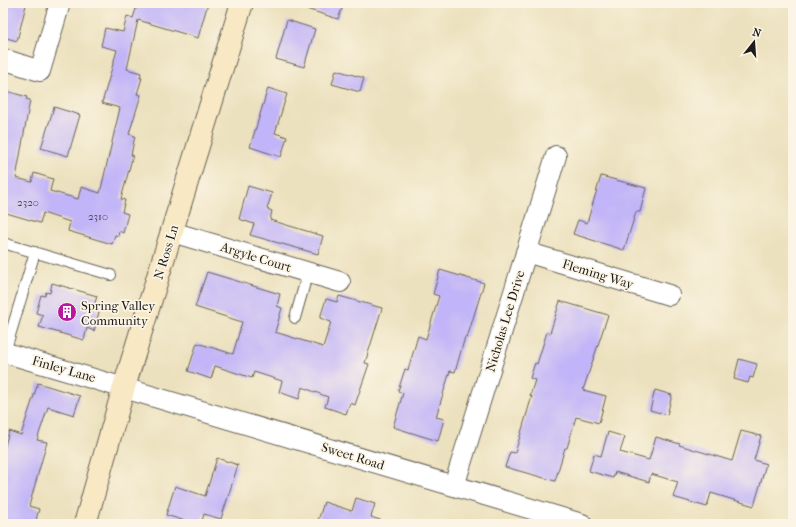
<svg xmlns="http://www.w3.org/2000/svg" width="796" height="527" font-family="'IM FELL French Canon',serif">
<rect width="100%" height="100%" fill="#fcf5e5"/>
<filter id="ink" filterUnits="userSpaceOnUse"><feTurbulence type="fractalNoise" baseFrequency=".025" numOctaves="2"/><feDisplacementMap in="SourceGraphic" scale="8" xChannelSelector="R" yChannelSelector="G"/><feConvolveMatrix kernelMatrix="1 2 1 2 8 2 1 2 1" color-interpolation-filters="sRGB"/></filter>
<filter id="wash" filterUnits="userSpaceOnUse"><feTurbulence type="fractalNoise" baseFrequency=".012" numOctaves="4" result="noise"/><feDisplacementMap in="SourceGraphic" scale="16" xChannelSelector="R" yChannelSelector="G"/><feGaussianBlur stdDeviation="0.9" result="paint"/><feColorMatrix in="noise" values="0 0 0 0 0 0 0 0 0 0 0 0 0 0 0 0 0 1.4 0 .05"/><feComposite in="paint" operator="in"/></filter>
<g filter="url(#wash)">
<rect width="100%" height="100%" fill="#ece1be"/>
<g id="blocks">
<!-- building -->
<path fill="#c1b4f8" d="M3,3H18L26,5L17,41L3,37Z
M138,3H208L198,38L138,20L127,69L141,73L140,78H142L137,94L141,95L129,134L135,136L131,155H133L121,199L125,200L122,212L128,214L123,233L119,231L118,236L115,235L112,244L68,231L70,222L43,213L40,223L3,212V90L27,97L26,99L30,100L16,178L32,182L34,173L53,179L50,191L78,199L81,187L100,193L120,108L102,103L117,50L101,46L105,28L123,32L127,16L133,18Z
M298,3H334L343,6L338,19L297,6Z
M287,20L315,29L304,67L276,59Z
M336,70L364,78L360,92L332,84Z
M268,88L287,94L275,133L287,137L281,157L250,147Z
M54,107L80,115L68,156L41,148Z
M601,176L646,188L640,212H636L624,250L573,234L578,220L587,223Z
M248,186L272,193L267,209L272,211L270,220L323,236L318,254L250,235L254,224L239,219Z
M440,270L484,283L467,338L465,337L455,372L450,371L436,417L444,419L438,441L393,427L403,393L398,391L405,369L408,370L418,336L426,339L439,296L433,294Z
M207,272L280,294L277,306L282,308L275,332L323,347L331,322L320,318L326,299L337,302L339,296L382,308L365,363L369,364L355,405L350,403L346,414L325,407L328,397L302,387L299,399L279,392L282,381L254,372L252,378L215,366L211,379L188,371L197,343L233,354L242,322L195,307Z
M52,283L97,296L94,306L97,307L96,311L99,312L94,331L87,328L84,340L39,327L43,315L36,313L41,295L45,296L46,292L50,293Z
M560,301L608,315L583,390L606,396L599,423L576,417L567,448H565L555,481L505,467L510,452L515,453L532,396H530L535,380L530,378L535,363L537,364L547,332L550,333Z
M739,359L757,364L753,378L750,377L748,383L734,379Z
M38,383L80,396L74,415L48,407L37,440L47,442L29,506L39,509L35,524H3V453L9,431L21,435Z
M655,390L672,395L667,415L650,410Z
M741,431L761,436L754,460L766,464L754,506L711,493L707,507L673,497L678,482L651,474L649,482L615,472L613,478L589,471L594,454L601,456L608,432L625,437L620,452L649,460L656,437L680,444L679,445L732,461Z
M217,458L238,465L221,519L204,514L201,524H195L166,515L175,486L205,496Z
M356,498L375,504L371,517L383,521V524H317L324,502L352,511Z"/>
</g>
</g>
<g filter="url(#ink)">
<use href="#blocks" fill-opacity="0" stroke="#656155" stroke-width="1"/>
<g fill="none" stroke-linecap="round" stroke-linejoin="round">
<defs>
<path id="lane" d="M3,243L111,275
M295,318L308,272
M5,352L35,252"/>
<path id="street" d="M3,59L40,71L60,3
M172,232L340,282
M526,252L669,295
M3,352L582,524
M454,486L556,156"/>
<path id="secondary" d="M85,524L124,387L242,3"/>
</defs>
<!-- lane casing -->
<use href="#lane" stroke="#656155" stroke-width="12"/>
<!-- street casing -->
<use href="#street" stroke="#656155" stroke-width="22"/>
<!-- secondary casing -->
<use href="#secondary" stroke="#656155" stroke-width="24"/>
<!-- lane -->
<use href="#lane" stroke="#fff" stroke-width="10"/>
<!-- street -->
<use href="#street" stroke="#fff" stroke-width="20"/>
<!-- secondary -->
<use href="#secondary" stroke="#f8e8c3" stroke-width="22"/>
</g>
</g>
<!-- icons -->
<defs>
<symbol id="building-disc" viewBox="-11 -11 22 22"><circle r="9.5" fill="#b5179e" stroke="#fcf5e5"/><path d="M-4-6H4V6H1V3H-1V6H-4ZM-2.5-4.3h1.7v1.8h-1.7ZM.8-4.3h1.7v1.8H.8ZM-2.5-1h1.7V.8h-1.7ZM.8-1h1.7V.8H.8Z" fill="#fff"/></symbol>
</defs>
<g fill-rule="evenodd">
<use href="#building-disc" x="56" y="301" width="22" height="22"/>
</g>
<g text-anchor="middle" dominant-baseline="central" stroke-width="3.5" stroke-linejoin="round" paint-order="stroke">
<!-- number labels -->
<g font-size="11" fill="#454253">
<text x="28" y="202">2320</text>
<text x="98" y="216">2310</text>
</g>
<!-- street labels -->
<g font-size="13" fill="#1c1c1c" stroke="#fcf5e5">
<text transform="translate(166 252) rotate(-73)">N Ross Ln</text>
<text transform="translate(256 257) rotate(17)">Argyle Court</text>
<text transform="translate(598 274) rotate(17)">Fleming Way</text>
<text transform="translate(505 321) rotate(-73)">Nicholas Lee Drive</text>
<text transform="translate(64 369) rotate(16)">Finley Lane</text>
<text transform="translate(353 456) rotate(17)">Sweet Road</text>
</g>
<!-- poi labels -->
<g font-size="13" fill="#1c1c1c" stroke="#fcf5e5" text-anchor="start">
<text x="81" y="305">Spring Valley<tspan x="81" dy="15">Community</tspan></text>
</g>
</g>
<!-- margin -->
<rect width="796" height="527" fill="none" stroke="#fcf5e5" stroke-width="16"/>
<!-- north arrow -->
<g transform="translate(754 42) rotate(17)" stroke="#fcf5e5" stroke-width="3" paint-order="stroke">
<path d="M0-3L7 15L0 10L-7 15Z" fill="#1c1c1c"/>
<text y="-6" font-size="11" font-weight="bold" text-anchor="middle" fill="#1c1c1c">N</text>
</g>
</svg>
